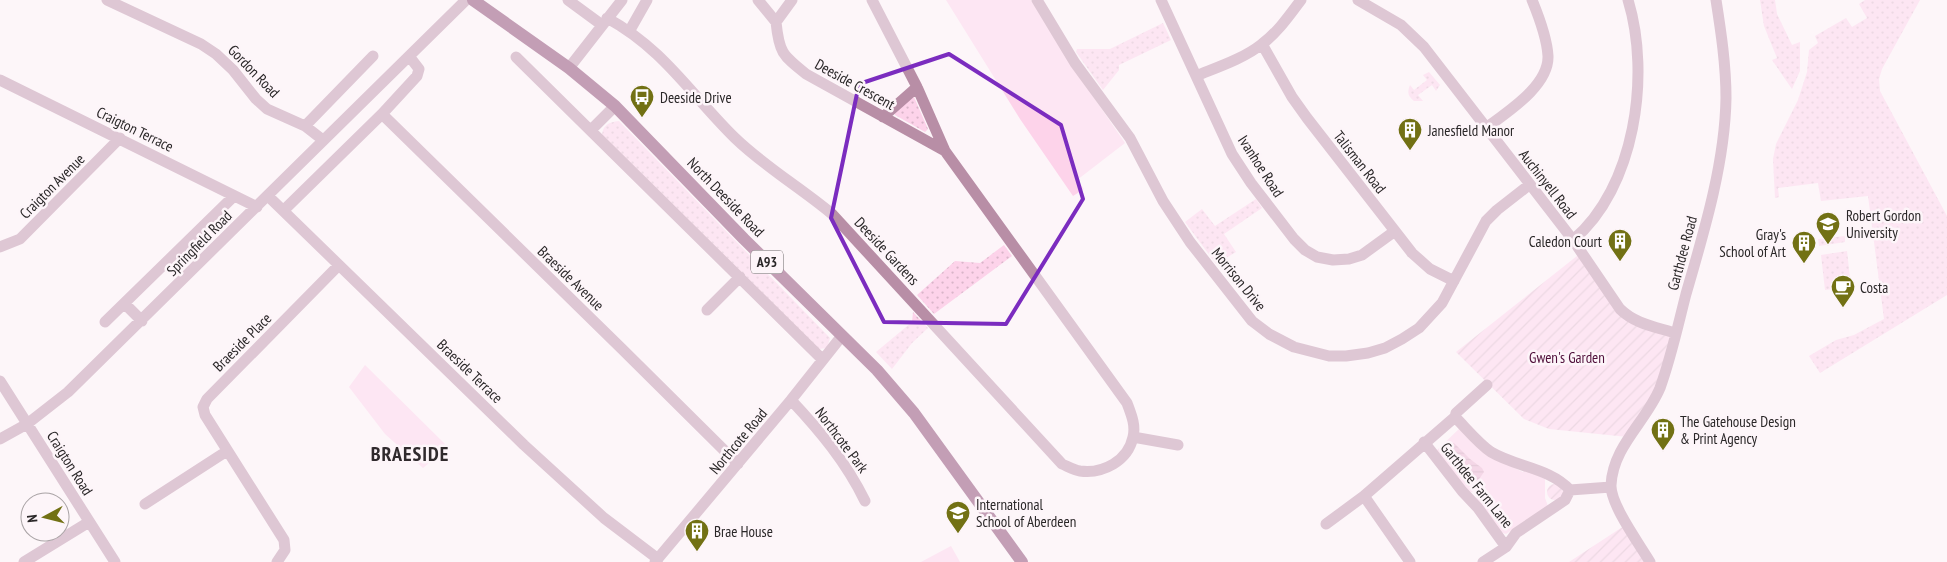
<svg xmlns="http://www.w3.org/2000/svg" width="1947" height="562" font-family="'PT Sans Narrow',sans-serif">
<defs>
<pattern id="grass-dots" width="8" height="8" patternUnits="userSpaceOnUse" patternTransform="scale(1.25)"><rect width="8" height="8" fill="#fdd3ea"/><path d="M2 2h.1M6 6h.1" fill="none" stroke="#d9b5c9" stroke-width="1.8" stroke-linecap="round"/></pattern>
<pattern id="garden-furrows" width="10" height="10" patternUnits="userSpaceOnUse" patternTransform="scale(1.25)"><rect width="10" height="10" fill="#fdd3ea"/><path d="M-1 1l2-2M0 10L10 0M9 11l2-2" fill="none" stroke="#d9b5c9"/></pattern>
<pattern id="water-rules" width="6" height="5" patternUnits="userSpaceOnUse" patternTransform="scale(1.25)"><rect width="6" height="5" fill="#e9b2d1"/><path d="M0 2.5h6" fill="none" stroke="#c899b3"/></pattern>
</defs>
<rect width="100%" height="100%" fill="#fdf5f9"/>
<!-- grass -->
<path fill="url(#grass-dots)" d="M1760,0H1775L1777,14L1792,45L1800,42V71L1792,89L1772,60L1777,58L1764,26Z
M1865,0H1920L1882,69L1879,79L1880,91L1947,216V295L1820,373L1809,356L1836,340L1854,335L1884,319L1868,196L1821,201L1818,183L1778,188L1779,197L1775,198L1773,159L1776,144L1798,100L1807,72L1809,50L1818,43L1815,36L1846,18L1852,27L1867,18L1859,4Z
M1163,23L1171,40L1119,65V70L1103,90L1076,52L1077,49H1110Z
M1429,72L1440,85L1436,91L1432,85L1418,95L1423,101H1414C1408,96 1407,93 1410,85L1414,90L1427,80L1423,75Z
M914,97L928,129L925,132L895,115V111L911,98Z
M619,121L830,338L827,348L819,349L602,137C602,126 608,122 619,121Z
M1256,199L1262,208L1224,234L1236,252L1216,264L1185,222L1202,209L1215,226Z
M1845,236V242L1819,246L1818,239Z
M1004,245L1012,256L934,314L917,295L955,261L980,263Z
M1847,251L1851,287L1825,290L1821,255Z
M913,312L928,328L912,343L892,369L876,352L912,322Z"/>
<!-- park -->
<path fill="#fdd3ea" d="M946,0H1031L1073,67L1125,143L1077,180L1084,189L1073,196L1020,119Z
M365,365L445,444L434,459L423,468L385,434L349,387Z
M1460,428L1498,460L1523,472L1525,470L1545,479V498L1548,506L1506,534L1500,532L1476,498L1482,492L1478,487L1472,492L1465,490L1436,451Z
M951,546L960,562H921Z"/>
<!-- garden -->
<path fill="url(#garden-furrows)" d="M1582,252L1620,309L1675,333L1665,373L1628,437L1549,429L1524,419L1456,352Z
M1547 492a8 8 0 1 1 16 0a8 8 0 1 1-16 0Z
M1627,524L1650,562H1569Z"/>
<!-- water -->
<path fill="url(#water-rules)" d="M1452,443H1454L1470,459L1482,468L1484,472L1477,482L1473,483L1445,457L1446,450Z"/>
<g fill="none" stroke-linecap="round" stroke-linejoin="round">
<!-- minor -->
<path stroke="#b88ea6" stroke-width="11" d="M107,0L201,44L216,54L233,70L256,99L267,109L305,126L323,140
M568,0L602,25
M758,0L776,22
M792,0L776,22C779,52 782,55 806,74L945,151
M1037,0L1075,63L1130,138L1163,201L1190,242L1252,321L1269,334L1294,347L1329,356H1346L1368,353L1385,348L1402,339L1419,328L1442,303L1486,221L1497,210L1529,185
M1161,0L1232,154L1251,183L1294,239L1305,250L1317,257L1333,260L1349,259L1362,255L1395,231
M1358,0L1401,25L1424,47L1573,240L1620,309C1635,324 1656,327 1675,333
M607,18C664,49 691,95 735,138C765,167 801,188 832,214L1062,464C1067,466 1074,470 1080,471C1103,474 1128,461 1133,437C1136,425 1131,414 1127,403L945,151L917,87L872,0
M630,30L647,0
M1262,44L1292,97L1307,118L1412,253L1430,269L1454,281
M516,57L823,360
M569,68L622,0
M1196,76C1218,67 1243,59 1262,44C1278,32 1289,16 1301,0
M0,80L257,207
M382,114L621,348L738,464
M883,117L917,87
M305,126L373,56
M1486,128C1507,112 1549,86 1548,56C1547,38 1539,17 1532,0
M591,130L615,106
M268,196L524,445L604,518L658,559
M284,210L382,114L417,76L419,69L409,56
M1573,240C1635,188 1651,75 1628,0
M0,247L20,239L120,138
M125,304L142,321
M707,310L740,277
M105,322L234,196
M0,381L115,562
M791,400C820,431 846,462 865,501
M1455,417L1456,413L1487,385
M1133,437L1178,445
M0,439L27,424L68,392L466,0
M1424,442L1462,491L1478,508L1506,547
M1570,490L1611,487
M145,504L227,451
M1326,524L1364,496
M24,562L89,522
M277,562L285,550L284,540L205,415L203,407L207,399L339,265
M655,562L791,400L841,337
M1410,562L1364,496L1455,417C1466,428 1478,443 1491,452C1516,467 1550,468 1570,490
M1483,562L1506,547L1516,533L1565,500L1570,490
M1650,562C1640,545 1610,504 1611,485C1613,446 1646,422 1660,388C1671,358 1678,325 1686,294C1704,232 1725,163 1726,98C1726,65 1721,32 1716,0"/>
<!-- major -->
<path stroke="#7c3462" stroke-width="12" d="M473,0L569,68L615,106L744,239L877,370L914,413L1022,562"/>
</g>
<!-- marked area -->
<path d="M0 0H1947V562H0ZM949,54L1061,125L1083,199L1006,324L884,322L831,218L859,84Z" fill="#fdf5f9" fill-opacity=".55" fill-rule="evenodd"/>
<path fill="none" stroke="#7b2cbf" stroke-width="4" stroke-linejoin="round" d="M949,54L1061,125L1083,199L1006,324L884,322L831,218L859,84Z"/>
<!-- icons -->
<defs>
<symbol id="bus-pin" viewBox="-11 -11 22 30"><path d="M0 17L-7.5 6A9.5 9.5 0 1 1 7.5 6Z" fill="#727114" stroke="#fdf5f9"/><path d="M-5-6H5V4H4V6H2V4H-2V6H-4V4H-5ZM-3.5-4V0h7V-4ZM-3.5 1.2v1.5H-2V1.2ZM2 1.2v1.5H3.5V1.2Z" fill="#fff"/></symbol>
<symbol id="building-pin" viewBox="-11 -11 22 30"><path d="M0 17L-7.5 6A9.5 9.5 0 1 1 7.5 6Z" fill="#727114" stroke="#fdf5f9"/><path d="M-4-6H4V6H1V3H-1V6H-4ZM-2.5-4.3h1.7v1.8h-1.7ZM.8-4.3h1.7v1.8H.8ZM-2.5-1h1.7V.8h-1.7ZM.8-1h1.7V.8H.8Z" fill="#fff"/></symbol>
<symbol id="university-pin" viewBox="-11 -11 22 30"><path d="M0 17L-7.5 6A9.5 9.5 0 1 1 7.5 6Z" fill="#727114" stroke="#fdf5f9"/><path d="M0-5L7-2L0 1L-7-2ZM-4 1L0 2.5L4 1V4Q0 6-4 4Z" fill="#fff"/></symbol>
<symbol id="cafe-pin" viewBox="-11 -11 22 30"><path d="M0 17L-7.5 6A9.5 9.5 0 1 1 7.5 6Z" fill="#727114" stroke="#fdf5f9"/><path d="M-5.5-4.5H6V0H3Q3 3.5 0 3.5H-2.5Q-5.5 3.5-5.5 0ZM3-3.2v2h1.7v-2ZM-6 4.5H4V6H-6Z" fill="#fff"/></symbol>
<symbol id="school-pin" viewBox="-11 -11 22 30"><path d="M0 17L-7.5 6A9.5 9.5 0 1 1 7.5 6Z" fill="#727114" stroke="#fdf5f9"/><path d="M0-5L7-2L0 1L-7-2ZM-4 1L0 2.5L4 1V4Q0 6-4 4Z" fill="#fff"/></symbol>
</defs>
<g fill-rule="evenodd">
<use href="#bus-pin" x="628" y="83" width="28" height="38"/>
<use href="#building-pin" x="1396" y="116" width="28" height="38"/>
<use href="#university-pin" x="1814" y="210" width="28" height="38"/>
<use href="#building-pin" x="1606" y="227" width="28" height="38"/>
<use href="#building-pin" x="1790" y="229" width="28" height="38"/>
<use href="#cafe-pin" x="1829" y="273" width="28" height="38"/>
<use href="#building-pin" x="1649" y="416" width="28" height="38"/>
<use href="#school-pin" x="944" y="499" width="28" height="38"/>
<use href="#building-pin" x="683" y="517" width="28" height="38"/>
</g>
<g text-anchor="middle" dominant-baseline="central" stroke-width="5" stroke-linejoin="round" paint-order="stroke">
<!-- shield labels -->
<rect fill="#fdf5f9" stroke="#696567" stroke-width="1" x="751" y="250.5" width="32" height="23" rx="4"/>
<g font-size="14" font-weight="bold" fill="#2a2728">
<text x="767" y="262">A93</text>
</g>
<!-- street labels -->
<g font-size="15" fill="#2a2728" stroke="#fdf5f9">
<text transform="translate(254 71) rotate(46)">Gordon Road</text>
<text transform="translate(855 84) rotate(29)">Deeside Crescent</text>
<text transform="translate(135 129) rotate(26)">Craigton Terrace</text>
<text transform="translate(1360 162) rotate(52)">Talisman Road</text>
<text transform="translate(1261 166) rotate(57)">Ivanhoe Road</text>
<text transform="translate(1548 184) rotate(52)">Auchinyell Road</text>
<text transform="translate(52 186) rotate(-45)">Craigton Avenue</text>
<text transform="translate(726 197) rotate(46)">North Deeside Road</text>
<text transform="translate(199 243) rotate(-45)">Springfield Road</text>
<text transform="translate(887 251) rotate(47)">Deeside Gardens</text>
<text transform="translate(1682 253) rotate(-75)">Garthdee Road</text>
<text transform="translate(571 278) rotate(44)">Braeside Avenue</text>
<text transform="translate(1239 279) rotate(51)">Morrison Drive</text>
<text transform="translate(242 342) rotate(-45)">Braeside Place</text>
<text transform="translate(470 371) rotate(44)">Braeside Terrace</text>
<text transform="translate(842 440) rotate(53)">Northcote Park</text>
<text transform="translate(738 441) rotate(-50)">Northcote Road</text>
<text transform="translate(70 463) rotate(58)">Craigton Road</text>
<text transform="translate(1477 485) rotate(51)">Garthdee Farm Lane</text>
</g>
<!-- poi labels -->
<g font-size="15" fill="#2a2728" stroke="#fdf5f9" text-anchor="start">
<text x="660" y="97">Deeside Drive</text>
<text x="1428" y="130">Janesfield Manor</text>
<text x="1846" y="215">Robert Gordon<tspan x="1846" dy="17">University</tspan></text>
<text x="1786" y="234" text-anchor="end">Gray's<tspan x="1786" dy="17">School of Art</tspan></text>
<text x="1602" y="241" text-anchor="end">Caledon Court</text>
<text x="1860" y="287">Costa</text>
<text x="1680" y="421">The Gatehouse Design<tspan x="1680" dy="17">&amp; Print Agency</tspan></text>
<text x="976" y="504">International<tspan x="976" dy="17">School of Aberdeen</tspan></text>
<text x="714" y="531">Brae House</text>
</g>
<!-- park labels -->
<g font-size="15" fill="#50103b" stroke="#fdf5f9">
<text x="1567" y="357">Gwen's Garden</text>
</g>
<!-- district labels -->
<g font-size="20" font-weight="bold" letter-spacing="1" fill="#302a2d" stroke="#fdf5f9">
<text x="410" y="454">BRAESIDE</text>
</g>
</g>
<!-- north arrow -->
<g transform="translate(45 517) rotate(263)"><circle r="24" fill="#fdf5f9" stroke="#a9a3a5"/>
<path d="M0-4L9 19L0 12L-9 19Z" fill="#727114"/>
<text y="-8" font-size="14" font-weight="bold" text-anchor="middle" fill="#2a2728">N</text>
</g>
</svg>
